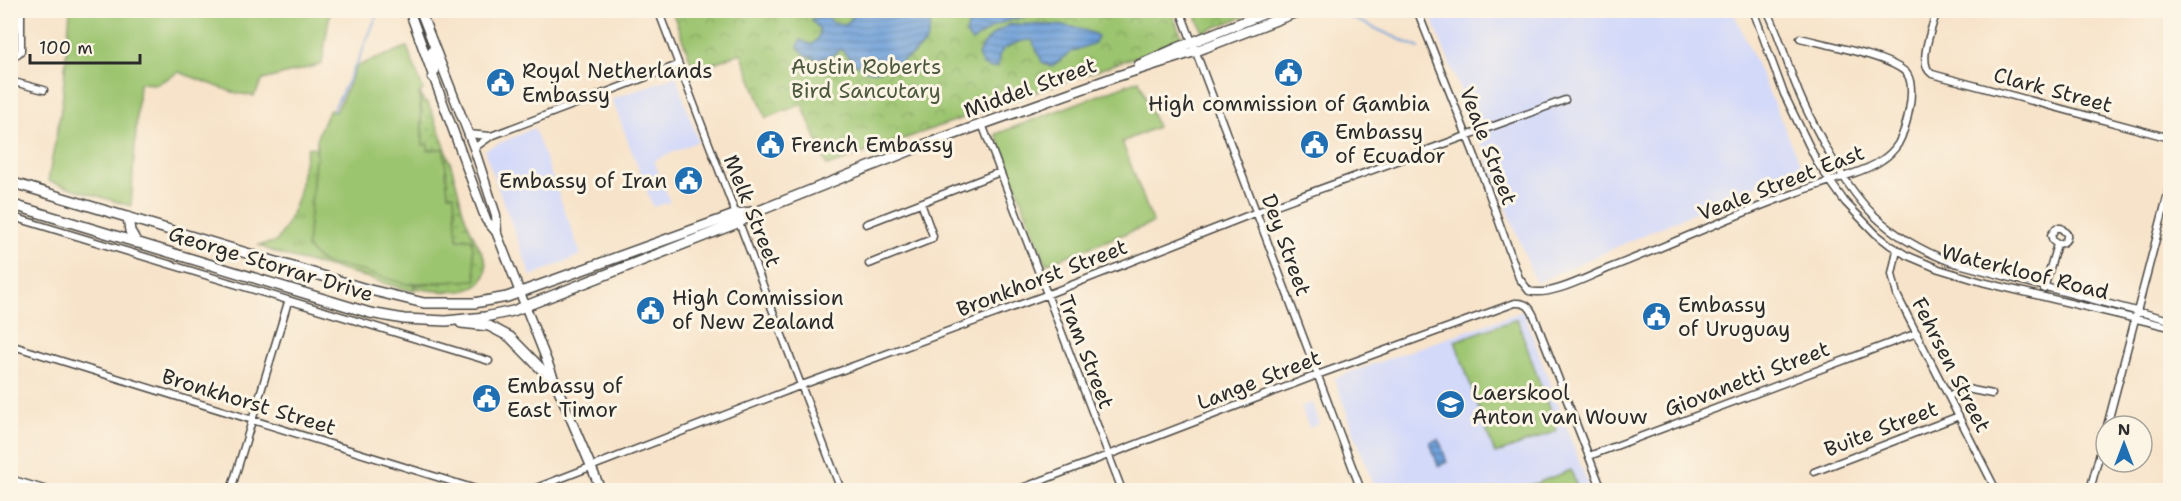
<svg xmlns="http://www.w3.org/2000/svg" width="2181" height="501" font-family="'Shantell Sans',sans-serif">
<defs>
<pattern id="grass-tufts" width="24" height="20" patternUnits="userSpaceOnUse" patternTransform="scale(1.5)"><rect width="24" height="20" fill="#9cc570"/><path d="M3 7l-1-3M5 7V3M7 7l1-3M15 17l-1-3M17 17v-4M19 17l1-3" fill="none" stroke="#7fa05c"/></pattern>
<pattern id="park-crowns" width="20" height="18" patternUnits="userSpaceOnUse" patternTransform="scale(1.5)"><rect width="20" height="18" fill="#9cc570"/><path d="M2 6a3 3 0 1 1 6 0M12 15a3 3 0 1 1 6 0" fill="none" stroke="#7fa05c"/></pattern>
<pattern id="garden-dots" width="8" height="8" patternUnits="userSpaceOnUse" patternTransform="scale(1.5)"><rect width="8" height="8" fill="#9cc570"/><path d="M2 2h.1M6 6h.1" fill="none" stroke="#7fa05c" stroke-width="1.8" stroke-linecap="round"/></pattern>
<pattern id="water-rules" width="6" height="5" patternUnits="userSpaceOnUse" patternTransform="scale(1.5)"><rect width="6" height="5" fill="#6fa0d9"/><path d="M0 2.5h6" fill="none" stroke="#5b83b0"/></pattern>
</defs>
<rect width="100%" height="100%" fill="#fcf5e5"/>
<filter id="ink" filterUnits="userSpaceOnUse"><feTurbulence type="fractalNoise" baseFrequency=".0167" numOctaves="2"/><feDisplacementMap in="SourceGraphic" scale="12" xChannelSelector="R" yChannelSelector="G"/><feConvolveMatrix kernelMatrix="1 2 1 2 8 2 1 2 1" color-interpolation-filters="sRGB"/></filter>
<filter id="wash" filterUnits="userSpaceOnUse"><feTurbulence type="fractalNoise" baseFrequency=".008" numOctaves="4" result="noise"/><feDisplacementMap in="SourceGraphic" scale="24" xChannelSelector="R" yChannelSelector="G"/><feGaussianBlur stdDeviation="1.35" result="paint"/><feColorMatrix in="noise" values="0 0 0 0 0 0 0 0 0 0 0 0 0 0 0 0 0 1.4 0 .05"/><feComposite in="paint" operator="in"/></filter>
<g filter="url(#wash)">
<rect width="100%" height="100%" fill="#f7e3c9"/>
<!-- built -->
<path fill="#d3d9f9" d="M1429,11H1733L1801,165L1536,283Z
M676,76L698,141L654,161L670,202L653,207L612,99Z
M534,128L581,255L531,276L484,150Z
M1523,311L1590,490H1375L1334,378Z
M1312,402L1319,424L1309,428L1301,407Z"/>
<!-- grass -->
<path fill="url(#grass-tufts)" stroke="#64784e" stroke-width="1.5" d="M308,147L316,148L320,200L307,247L321,262L346,263L406,284L415,285L414,291C392,287 373,279 352,273C322,264 287,260 259,245L276,242C289,223 298,203 301,180C303,168 304,159 308,147Z"/>
<!-- park -->
<path fill="url(#park-crowns)" stroke="#64784e" stroke-width="1.5" d="M672,11H1171L1183,40L827,166L802,104L766,118L741,53L694,70Z
M1194,11H1259L1203,32Z"/>
<!-- garden -->
<path fill="url(#garden-dots)" stroke="#64784e" stroke-width="1.5" d="M420,92L424,102L428,103C442,136 454,169 461,204C465,223 477,242 485,259C494,301 440,292 414,288L415,285L476,279L457,240L453,194L448,195L444,149L428,150L423,145Z"/>
<!-- pitch -->
<path fill="#9cc570" stroke="#64784e" stroke-width="1.5" d="M70,11V10L330,11L322,64L263,80L254,96L235,93L179,72L157,84L139,83L131,206L48,181L62,104Z
M407,47L423,90L419,93L423,145L428,144V150L444,149L448,194H454L457,239H472L476,280L406,284L344,266C326,267 317,260 307,247L315,160L317,159C315,136 319,129 330,110L336,112L357,66Z
M1139,80L1157,127L1122,142L1153,223L1046,264L996,134Z
M1517,319L1557,431L1495,454L1455,341Z
M1571,470L1578,490H1518Z"/>
<!-- water -->
<path fill="url(#water-rules)" stroke="#4d6682" stroke-width="1.5" d="M857,11H929C931,21 931,33 925,43C917,54 885,72 871,71C859,70 849,57 841,49L834,54L818,60L806,55L798,47L800,40L812,45L818,38L820,30L811,19L826,14L833,23L846,25Z
M984,11L1017,10L1023,12L1025,17C1003,20 989,28 972,42L966,34L969,22Z
M1011,24C1039,25 1074,22 1098,36L1095,43L1071,52L1051,67L1042,62L1032,40C1022,40 1001,46 999,57C998,61 999,64 998,67L989,68L982,64L978,55C985,39 996,31 1011,24Z
M1439,439L1447,462L1438,466L1430,442Z"/>
<g fill="none" stroke-linecap="round" stroke-linejoin="round">
<!-- stream -->
<path stroke="#6fa0d9" stroke-width="2" d="M1339,12L1419,48
M333,111L362,52L379,10"/>
</g>
</g>
<g filter="url(#ink)">
<g fill="none" stroke-linecap="round" stroke-linejoin="round">
<defs>
<path id="street" d="M658,10L841,490
M1180,10L1361,490
M1417,10L1482,174L1519,278L1529,291C1550,297 1587,277 1607,269C1662,248 1716,223 1771,202C1794,193 1817,185 1840,178C1854,173 1870,169 1882,160C1888,156 1894,150 1898,144C1906,130 1917,88 1907,74C1894,57 1823,44 1800,38
M1753,10L1784,94L1818,164L1845,202L1876,234L1890,245L1906,255L1939,269L1982,282L2170,327
M1767,10C1780,35 1786,62 1797,88C1804,107 1814,124 1823,142C1856,204 1884,236 1951,262L2170,320
M1937,10C1933,26 1916,64 1932,74L2170,138
M10,61L21,51V10
M10,81L44,90
M982,124L1122,490
M468,134L490,136
M474,148L491,136L678,65
M10,216L489,361
M866,224L1000,172
M1897,250L1892,274L1897,295L1996,490
M869,264L932,239L933,236L921,203
M2044,289L2057,244C2064,244 2068,240 2067,234L2061,228H2056L2051,235L2053,241L2057,244
M10,345L479,490
M1949,396L1962,388L1992,394
M2107,426L2170,186
M1589,456L1917,333
M1814,472L1959,416
M10,479L47,490
M231,490L288,302
M531,490L802,385L1046,295L1257,212L1565,100
M1017,490L1317,375L1515,303C1526,302 1530,307 1534,316L1602,490
M2090,490L2106,430"/>
<path id="secondary" d="M409,10L486,220L497,233
M420,10L474,148L496,215L497,234L556,384L601,490
M432,77L435,71L431,54L434,47"/>
<path id="primary" d="M1139,65L1175,49L1273,10
M10,182L366,289L424,303H474L507,297L737,214L752,212
M10,204L370,313L404,319L446,321L485,317L513,311L740,222L756,212L924,145L1115,77L1196,51L1302,10
M128,217L130,231L137,243
M461,323L489,326L510,337L556,384"/>
</defs>
<!-- street casing -->
<use href="#street" stroke="#4a4743" stroke-width="9"/>
<!-- secondary casing -->
<use href="#secondary" stroke="#4a4743" stroke-width="11"/>
<!-- primary casing -->
<use href="#primary" stroke="#4a4743" stroke-width="12"/>
<!-- street -->
<use href="#street" stroke="#fff" stroke-width="6"/>
<!-- secondary -->
<use href="#secondary" stroke="#fff" stroke-width="8"/>
<!-- primary -->
<use href="#primary" stroke="#fff" stroke-width="9"/>
</g>
</g>
<!-- icons -->
<defs>
<symbol id="civic-disc" viewBox="-11 -11 22 22"><circle r="9.5" fill="#1f6fb2" stroke="#fcf5e5"/><path d="M-.6-6.5H3V-4.5H.6V-3L4-1V1h2V6H-6V1h2V-1L-.6-3ZM-1.2 2.5V6h2.4V2.5Z" fill="#fff"/></symbol>
<symbol id="school-disc" viewBox="-11 -11 22 22"><circle r="9.5" fill="#1f6fb2" stroke="#fcf5e5"/><path d="M0-5L7-2L0 1L-7-2ZM-4 1L0 2.5L4 1V4Q0 6-4 4Z" fill="#fff"/></symbol>
</defs>
<g fill-rule="evenodd">
<use href="#civic-disc" x="1272" y="56" width="33" height="33"/>
<use href="#civic-disc" x="484" y="66" width="33" height="33"/>
<use href="#civic-disc" x="1298" y="128" width="33" height="33"/>
<use href="#civic-disc" x="754" y="128" width="33" height="33"/>
<use href="#civic-disc" x="672" y="164" width="33" height="33"/>
<use href="#civic-disc" x="634" y="294" width="33" height="33"/>
<use href="#civic-disc" x="1640" y="300" width="33" height="33"/>
<use href="#civic-disc" x="470" y="382" width="33" height="33"/>
<use href="#school-disc" x="1434" y="388" width="33" height="33"/>
</g>
<g text-anchor="middle" dominant-baseline="central" stroke-width="6" stroke-linejoin="round" paint-order="stroke">
<!-- park labels -->
<g font-size="21" fill="#4d5940" stroke="#fcf5e5">
<text x="866" y="67">Austin Roberts<tspan x="866" dy="24">Bird Sancutary</tspan></text>
</g>
<!-- poi labels -->
<g font-size="21" fill="#2b2b2b" stroke="#fcf5e5" text-anchor="start">
<text x="522" y="71">Royal Netherlands<tspan x="522" dy="24">Embassy</tspan></text>
<text x="1289" y="104" text-anchor="middle">High commission of Gambia</text>
<text x="1335" y="132">Embassy<tspan x="1335" dy="24">of Ecuador</tspan></text>
<text x="791" y="145">French Embassy</text>
<text x="667" y="181" text-anchor="end">Embassy of Iran</text>
<text x="672" y="298">High Commission<tspan x="672" dy="24">of New Zealand</tspan></text>
<text x="1678" y="305">Embassy<tspan x="1678" dy="24">of Uruguay</tspan></text>
<text x="507" y="386">Embassy of<tspan x="507" dy="24">East Timor</tspan></text>
<text x="1472" y="393">Laerskool<tspan x="1472" dy="24">Anton van Wouw</tspan></text>
</g>
<!-- street labels -->
<g font-size="21" fill="#2b2b2b" stroke="#fcf5e5">
<text transform="translate(1030 88) rotate(-20)">Middel Street</text>
<text transform="translate(2053 90) rotate(15)">Clark Street</text>
<text transform="translate(1488 146) rotate(69)">Veale Street</text>
<text transform="translate(1781 183) rotate(-21)">Veale Street East</text>
<text transform="translate(752 211) rotate(68)">Melk Street</text>
<text transform="translate(1286 245) rotate(70)">Dey Street</text>
<text transform="translate(271 264) rotate(17)">George Storrar Drive</text>
<text transform="translate(2025 272) rotate(14)">Waterkloof Road</text>
<text transform="translate(1042 278) rotate(-21)">Bronkhorst Street</text>
<text transform="translate(1086 352) rotate(69)">Tram Street</text>
<text transform="translate(1951 365) rotate(63)">Fehrsen Street</text>
<text transform="translate(1747 379) rotate(-21)">Giovanetti Street</text>
<text transform="translate(1259 380) rotate(-21)">Lange Street</text>
<text transform="translate(249 402) rotate(17)">Bronkhorst Street</text>
<text transform="translate(1881 429) rotate(-21)">Buite Street</text>
</g>
</g>
<!-- margin -->
<rect width="2181" height="501" fill="none" stroke="#fcf5e5" stroke-width="36"/>
<!-- north arrow -->
<g transform="translate(2124 444)"><circle r="28" fill="#fcf5e5" stroke="#a8a49b" stroke-width="1.5"/>
<path d="M0-4.5L10 22L0 15L-10 22Z" fill="#1f6fb2"/>
<text y="-9" font-size="16" font-weight="bold" text-anchor="middle" fill="#2b2b2b">N</text>
</g>
<!-- scale -->
<path d="M30 54v9h110v-9" fill="none" stroke="#2b2b2b" stroke-width="3"/>
<text x="39" y="54" font-size="18" fill="#2b2b2b" stroke="#fcf5e5" stroke-width="4.5" paint-order="stroke">100 m</text>
</svg>
